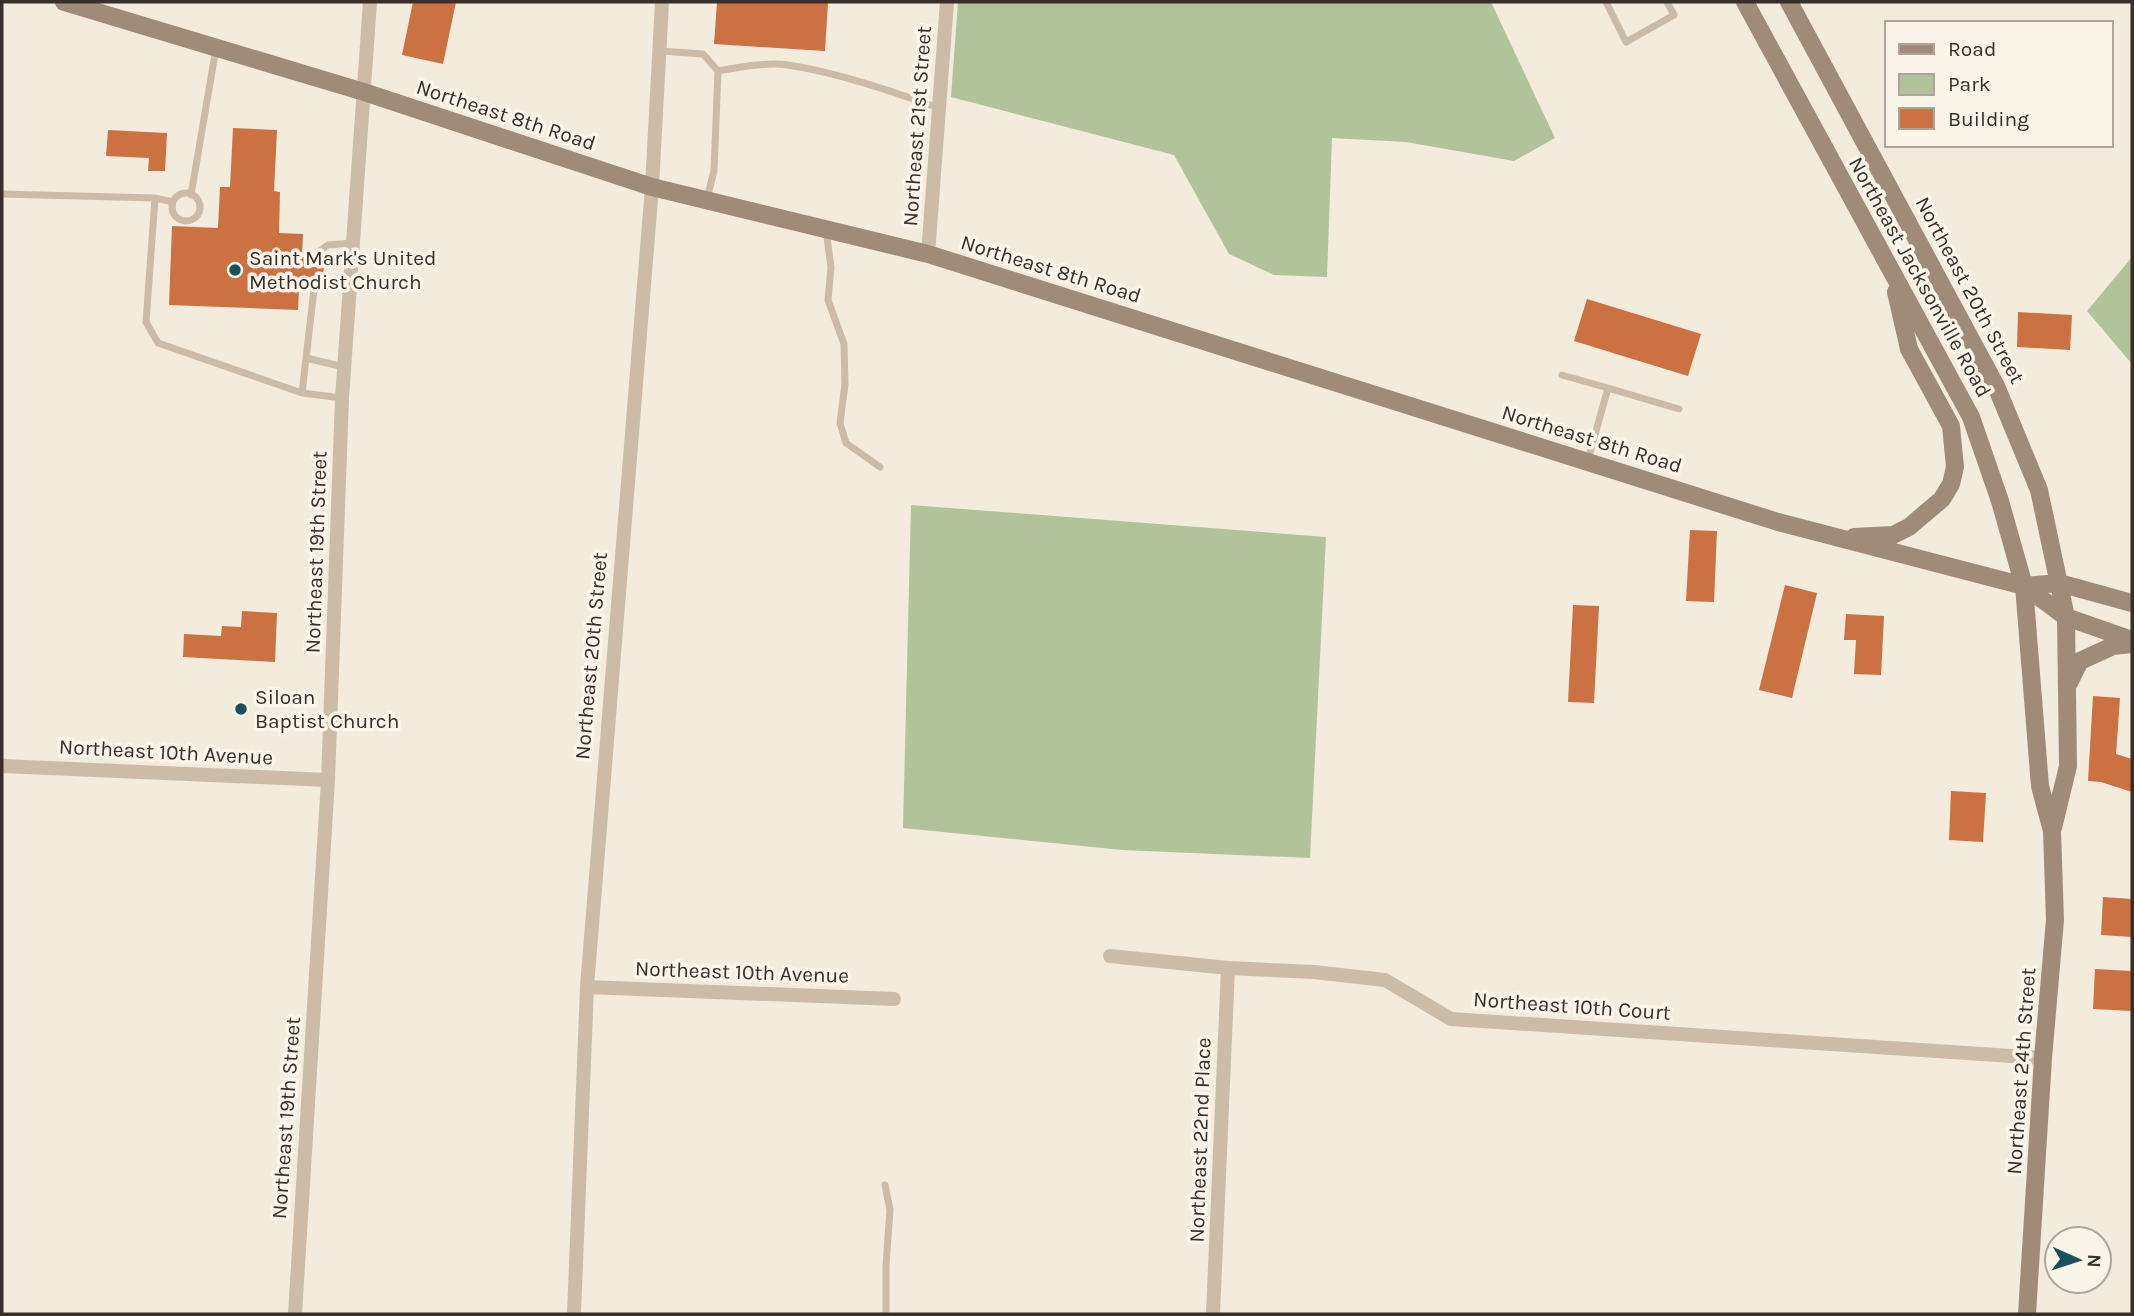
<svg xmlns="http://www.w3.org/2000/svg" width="2134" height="1316" font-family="Karla,sans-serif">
<rect width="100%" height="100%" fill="#f3ebdc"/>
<!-- green -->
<path fill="#b2c39b" d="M958,2H1491L1555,138L1514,161L1406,142L1332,138L1327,277L1274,275L1229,254L1174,155L951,97Z
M2132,257V364L2087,311Z
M911,505L1326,537L1310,858L1122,850L903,828Z"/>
<!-- building -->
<path fill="#cc7142" d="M413,2H456L443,64L402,55Z
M717,2H828L825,51L714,44Z
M233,128L277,130L274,191L280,192L279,233L303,234L302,257L311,258L317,264L324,259L323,289L314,283L308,289L299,288L298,310L169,305L172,226L218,228L220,187H230Z
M108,130L167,133L165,171H148L149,158L106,156Z
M1587,299L1701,334L1688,376L1574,341Z
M2018,312L2072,315L2070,350L2017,347Z
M1690,530L1717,531L1714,602L1686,601Z
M1785,585L1817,593L1792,698L1759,690Z
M1573,605L1599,606L1594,703L1568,702Z
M242,611L277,613L275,662L183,657L184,634L221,636L222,626L241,627Z
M1846,614L1884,616L1881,675L1854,674L1856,640H1844Z
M2093,696L2120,698L2116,754L2132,759V792L2101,782L2088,781Z
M1951,791L1986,793L1983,842L1949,840Z
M2103,897L2132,899V937L2101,935Z
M2095,969L2132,971V1011L2093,1009Z"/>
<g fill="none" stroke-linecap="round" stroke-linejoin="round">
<!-- lane -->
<path stroke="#ccbca7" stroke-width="7" d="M1606,2L1626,42L1674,15L1667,2
M660,51L703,54L718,71L714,171L707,198
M718,71C740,67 766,62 788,65C839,73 891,91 939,108
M172 207a14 14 0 1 1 28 0a14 14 0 1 1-28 0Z
M2,194L155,198L173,202
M191,195L216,48
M155,198L146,322L158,343L302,393L342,398
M826,230L831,267L828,300L844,344L845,384L840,423L846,443L880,467
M317,258L318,252L328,245L353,243
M306,358L344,367
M1562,375L1608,388
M302,393L314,289
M1588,460L1608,388L1679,409
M885,1185L890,1210L886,1265V1314"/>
<!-- street -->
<path stroke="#ccbca7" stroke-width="14" d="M928,254L947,2
M2,766L328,780
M1110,956L1228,968L1314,972L1385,980L1451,1019L2043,1058
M587,987L894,999
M295,1314L328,780L342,398L370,2
M574,1314L587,987L652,187L662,2
M1213,1314L1228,968"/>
<!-- secondary -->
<path stroke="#a08b78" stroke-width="18" d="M64,2L364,92L652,187L928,254L1778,522L2024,586L2059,583L2132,603
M1745,2L1971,417L2000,501L2024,586L2040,786L2052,831L2055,920L2043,1058L2027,1314
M1789,2L1996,386L2039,490L2066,617L2068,766L2053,828
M1854,537L1893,535L1909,527L1942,499L1951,484L1955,467L1951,426L1909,349L1896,292
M2024,586L2066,617L2132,640
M2069,683L2080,661L2113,646L2132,644"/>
</g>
<!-- markers -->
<g fill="#1b515c" stroke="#fbf4e9" stroke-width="2.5">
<circle cx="235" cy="270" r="7"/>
<circle cx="241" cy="709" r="7"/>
</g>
<g text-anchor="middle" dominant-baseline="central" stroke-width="7" stroke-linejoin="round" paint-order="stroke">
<!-- street labels -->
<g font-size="21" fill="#382f28" stroke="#fbf4e9">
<text transform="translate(506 115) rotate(18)">Northeast 8th Road</text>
<text transform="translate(917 126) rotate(-86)">Northeast 21st Street</text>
<text transform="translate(1051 269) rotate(17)">Northeast 8th Road</text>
<text transform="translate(1920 277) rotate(61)">Northeast Jacksonville Road</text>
<text transform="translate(1970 290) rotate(62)">Northeast 20th Street</text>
<text transform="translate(1592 439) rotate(17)">Northeast 8th Road</text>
<text transform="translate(316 552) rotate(-88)">Northeast 19th Street</text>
<text transform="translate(591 656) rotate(-85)">Northeast 20th Street</text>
<text transform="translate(166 752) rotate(3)">Northeast 10th Avenue</text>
<text transform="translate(742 972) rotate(2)">Northeast 10th Avenue</text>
<text transform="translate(1572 1006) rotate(4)">Northeast 10th Court</text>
<text transform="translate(2021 1071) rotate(-86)">Northeast 24th Street</text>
<text transform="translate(286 1118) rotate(-86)">Northeast 19th Street</text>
<text transform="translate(1200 1140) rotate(-88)">Northeast 22nd Place</text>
</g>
<!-- poi labels -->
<g font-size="21" fill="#382f28" stroke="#fbf4e9" text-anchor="start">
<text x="249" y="258">Saint Mark's United<tspan x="249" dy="24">Methodist Church</tspan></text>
<text x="255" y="697">Siloan<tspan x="255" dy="24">Baptist Church</tspan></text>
</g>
</g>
<!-- border -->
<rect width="2134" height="1316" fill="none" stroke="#382f28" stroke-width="7"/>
<!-- legend -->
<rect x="1885" y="21" width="228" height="126" fill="#fbf4e9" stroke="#ada59c" stroke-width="2"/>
<rect x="1899" y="44" width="35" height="10" fill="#a08b78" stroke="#ada59c" stroke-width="2"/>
<text x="1948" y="56" font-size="21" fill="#382f28">Road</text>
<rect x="1899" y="74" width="35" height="21" fill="#b2c39b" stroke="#ada59c" stroke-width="2"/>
<text x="1948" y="91" font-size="21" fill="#382f28">Park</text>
<rect x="1899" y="108" width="35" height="21" fill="#cc7142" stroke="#ada59c" stroke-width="2"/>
<text x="1948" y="126" font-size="21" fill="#382f28">Building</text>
<!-- north arrow -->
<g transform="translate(2078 1260) rotate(93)"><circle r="33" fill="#fbf4e9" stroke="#ada59c" stroke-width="2"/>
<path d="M0-5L12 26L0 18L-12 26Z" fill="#1b515c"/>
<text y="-10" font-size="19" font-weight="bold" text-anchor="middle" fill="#382f28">N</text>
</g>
</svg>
